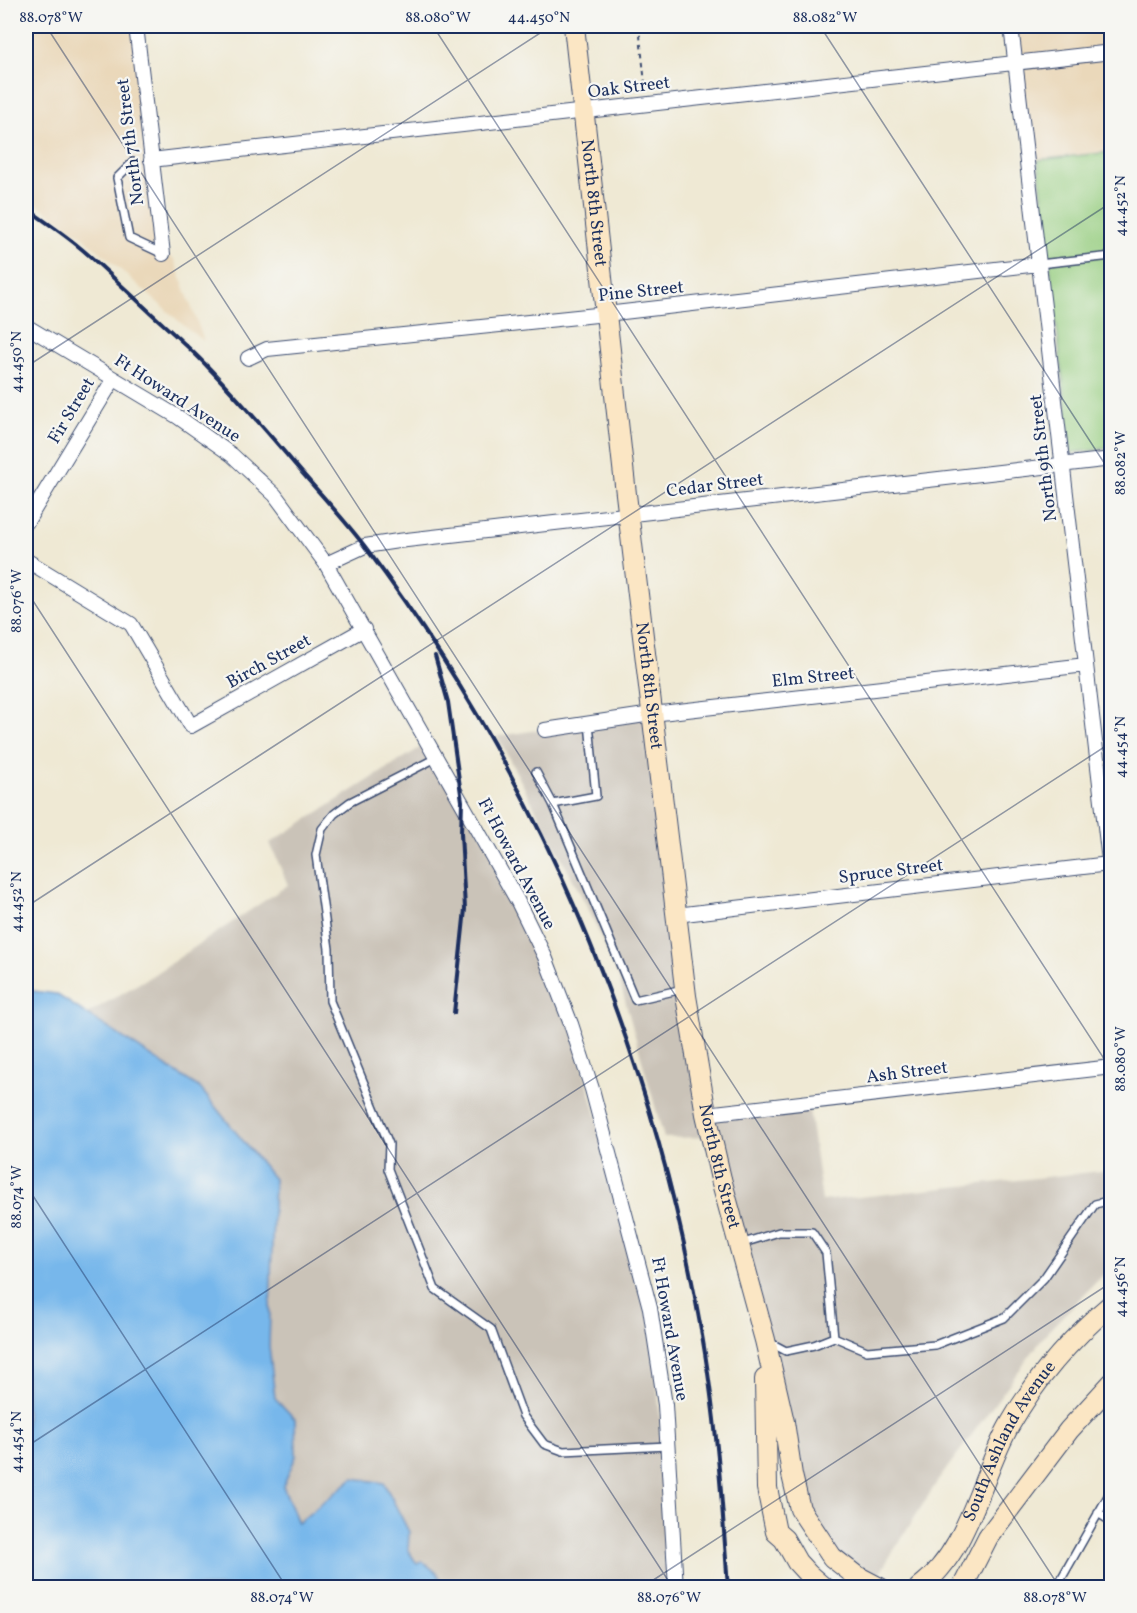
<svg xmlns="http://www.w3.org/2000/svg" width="1137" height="1613" font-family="Vollkorn,serif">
<rect width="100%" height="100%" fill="#f6f6f2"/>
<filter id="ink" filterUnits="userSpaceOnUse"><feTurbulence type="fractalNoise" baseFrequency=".0167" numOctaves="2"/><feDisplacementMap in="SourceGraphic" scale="12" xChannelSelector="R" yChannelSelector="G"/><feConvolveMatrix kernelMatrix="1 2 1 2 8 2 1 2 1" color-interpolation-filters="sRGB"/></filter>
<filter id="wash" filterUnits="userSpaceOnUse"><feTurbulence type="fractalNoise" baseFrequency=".008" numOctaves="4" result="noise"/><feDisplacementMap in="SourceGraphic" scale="24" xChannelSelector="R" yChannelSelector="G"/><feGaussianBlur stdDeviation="1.35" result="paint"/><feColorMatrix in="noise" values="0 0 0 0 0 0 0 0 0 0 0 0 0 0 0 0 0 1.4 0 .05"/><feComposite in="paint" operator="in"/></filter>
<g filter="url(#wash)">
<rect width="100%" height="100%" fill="#efe9d4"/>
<!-- built -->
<path fill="#ead8ba" d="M26,26H136L161,251L174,259L204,341L189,330L81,235L26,197Z
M1011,26H1111V152L1027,161Z"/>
<!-- industrial -->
<path fill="#cac3b8" d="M652,714L706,1114L808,1102L822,1201L1111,1170V1267L1048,1331L937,1482L872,1585L812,1528L712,1137L664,1138L619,979L589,910L497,736Z
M429,742L483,837L571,1024L650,1308L676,1587H445L437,1573L417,1565L408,1550L409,1532L331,1495L311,1514L298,1523L283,1486L296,1456L295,1420L275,1398L269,1346L274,1179L200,1088L87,1014L153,975L288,885L270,843Z"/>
<!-- green -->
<path fill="#97ce81" stroke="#597e70" stroke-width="1.5" d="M1111,152V448L1071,453L1038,160Z"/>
<!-- water -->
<path fill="#77b7eb" stroke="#4973a4" stroke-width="1.5" d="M26,990L56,994L200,1088L274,1179L269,1346L275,1398L295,1419L296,1456L283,1486L298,1523L353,1478L384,1483L409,1532L408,1550L417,1564L422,1561L437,1573L445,1587H26Z"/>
</g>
<g filter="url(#ink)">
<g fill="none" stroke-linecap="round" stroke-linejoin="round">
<defs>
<path id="service" d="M133,162L117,178L129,238L163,254
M1039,264L1112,256
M438,757L350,802L334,814L322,829L316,855L329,949L330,1001L389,1144L388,1169L435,1289L491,1329L523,1416L544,1444L563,1451L668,1446
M536,772L553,804L596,796L589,723
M553,804L635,1000L683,989
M740,1244L779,1232H812L826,1253L834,1337
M769,1342L786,1351L814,1345L834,1337L867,1351L935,1345L1004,1318L1044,1278L1095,1204L1112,1200
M1098,1513L1112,1522
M1056,1588L1112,1489"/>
<path id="minor" d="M136,26L163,254
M1011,26L1112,886
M151,160L1112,52
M26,326L178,417L232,455L275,495L326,564L517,900L545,957L571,1024L592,1089L650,1308L665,1405L676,1588
M248,358L267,349L606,314L1039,264
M26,523L113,380
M26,560L131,624L191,726L364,629
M326,564L365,546L398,541L1112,459
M545,730L652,714L1086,665
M676,915L1109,864
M706,1114L1112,1067"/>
<g id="secondary">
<path id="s1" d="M574,26L626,494L686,996L706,1114L721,1179L765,1340L784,1422L792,1475L800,1509L832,1557L855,1575L880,1588"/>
<path d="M765,1379L767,1488L776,1532L784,1539L797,1562L808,1574L824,1588"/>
<path id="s2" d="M919,1588C969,1551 980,1478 1009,1426C1035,1380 1071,1338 1112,1304"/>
<path d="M962,1588L988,1537L1069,1430L1112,1383"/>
</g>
</defs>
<!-- service casing -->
<use href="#service" stroke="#3b4b70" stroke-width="10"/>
<!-- minor casing -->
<use href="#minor" stroke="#3b4b70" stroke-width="16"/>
<!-- secondary casing -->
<use href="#secondary" stroke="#3b4b70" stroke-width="22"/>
<!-- path -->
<path stroke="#3b4b70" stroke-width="2" stroke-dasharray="4.5 4.5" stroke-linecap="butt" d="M639,26L645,84"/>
<!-- service -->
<use href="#service" stroke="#fff" stroke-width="7"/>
<!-- minor -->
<use href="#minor" stroke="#fff" stroke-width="14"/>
<!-- secondary -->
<use href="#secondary" stroke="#fbe6c4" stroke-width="20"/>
<!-- rail -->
<path stroke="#1b2f5e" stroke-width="4" d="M26,208C43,220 61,232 78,246C98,262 117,282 137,300C160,322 185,343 207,366C239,399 269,434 298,468C321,495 345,520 366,548C538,777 650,1042 700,1324C716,1411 722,1499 728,1588
M435,656L448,702L462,801L461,833L465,909L454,1013"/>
</g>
</g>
<!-- ticks -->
<path fill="none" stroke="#1b2f5e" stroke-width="1.5" stroke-opacity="0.45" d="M46,26L1060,1588M433,26L1112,1071M820,26L1112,475M26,367L551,26M26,590L673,1588M26,907L1112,202M26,1185L287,1588M26,1447L1112,742M641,1588L1112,1282"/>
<g text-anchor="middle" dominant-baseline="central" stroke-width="4.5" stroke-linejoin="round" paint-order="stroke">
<!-- street labels -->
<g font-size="18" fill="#1b2f5e" stroke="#f6f6f2">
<text transform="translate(629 88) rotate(-7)">Oak Street</text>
<text transform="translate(131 142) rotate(-97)">North 7th Street</text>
<text stroke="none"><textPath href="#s1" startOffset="178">North 8th Street</textPath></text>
<text transform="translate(641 292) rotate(-6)">Pine Street</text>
<text transform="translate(177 399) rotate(33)">Ft Howard Avenue</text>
<text transform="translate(72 411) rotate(-59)">Fir Street</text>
<text transform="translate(1044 458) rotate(-97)">North 9th Street</text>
<text transform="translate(715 486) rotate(-7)">Cedar Street</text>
<text transform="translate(269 662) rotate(-29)">Birch Street</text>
<text transform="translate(813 678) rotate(-6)">Elm Street</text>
<text stroke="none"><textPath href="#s1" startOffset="664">North 8th Street</textPath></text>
<text transform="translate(516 864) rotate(62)">Ft Howard Avenue</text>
<text transform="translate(891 872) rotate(-7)">Spruce Street</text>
<text transform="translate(907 1073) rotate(-7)">Ash Street</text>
<text stroke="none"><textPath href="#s1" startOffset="1150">North 8th Street</textPath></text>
<text transform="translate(669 1329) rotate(80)">Ft Howard Avenue</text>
<text stroke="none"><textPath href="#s2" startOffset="174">South Ashland Avenue</textPath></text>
</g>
</g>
<!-- margin -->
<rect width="1137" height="1613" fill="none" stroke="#f6f6f2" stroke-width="66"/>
<rect x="33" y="33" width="1071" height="1547" fill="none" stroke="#1b2f5e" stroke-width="2"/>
<g font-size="15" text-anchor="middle" fill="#1b2f5e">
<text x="51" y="22">88.078°W</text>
<text x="438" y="22">88.080°W</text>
<text x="539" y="22">44.450°N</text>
<text x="825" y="22">88.082°W</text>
<text transform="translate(1120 206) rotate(-90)" y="5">44.452°N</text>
<text transform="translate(16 362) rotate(-90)" y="5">44.450°N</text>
<text transform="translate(1120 463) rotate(-90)" y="5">88.082°W</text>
<text transform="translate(16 601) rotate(-90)" y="5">88.076°W</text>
<text transform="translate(1120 747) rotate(-90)" y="5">44.454°N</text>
<text transform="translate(16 902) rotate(-90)" y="5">44.452°N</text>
<text transform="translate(1120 1059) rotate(-90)" y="5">88.080°W</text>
<text transform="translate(16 1197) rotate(-90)" y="5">88.074°W</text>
<text transform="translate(1120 1287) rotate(-90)" y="5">44.456°N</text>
<text transform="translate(16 1442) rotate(-90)" y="5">44.454°N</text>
<text x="282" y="1602">88.074°W</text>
<text x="669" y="1602">88.076°W</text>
<text x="1055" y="1602">88.078°W</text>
</g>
</svg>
